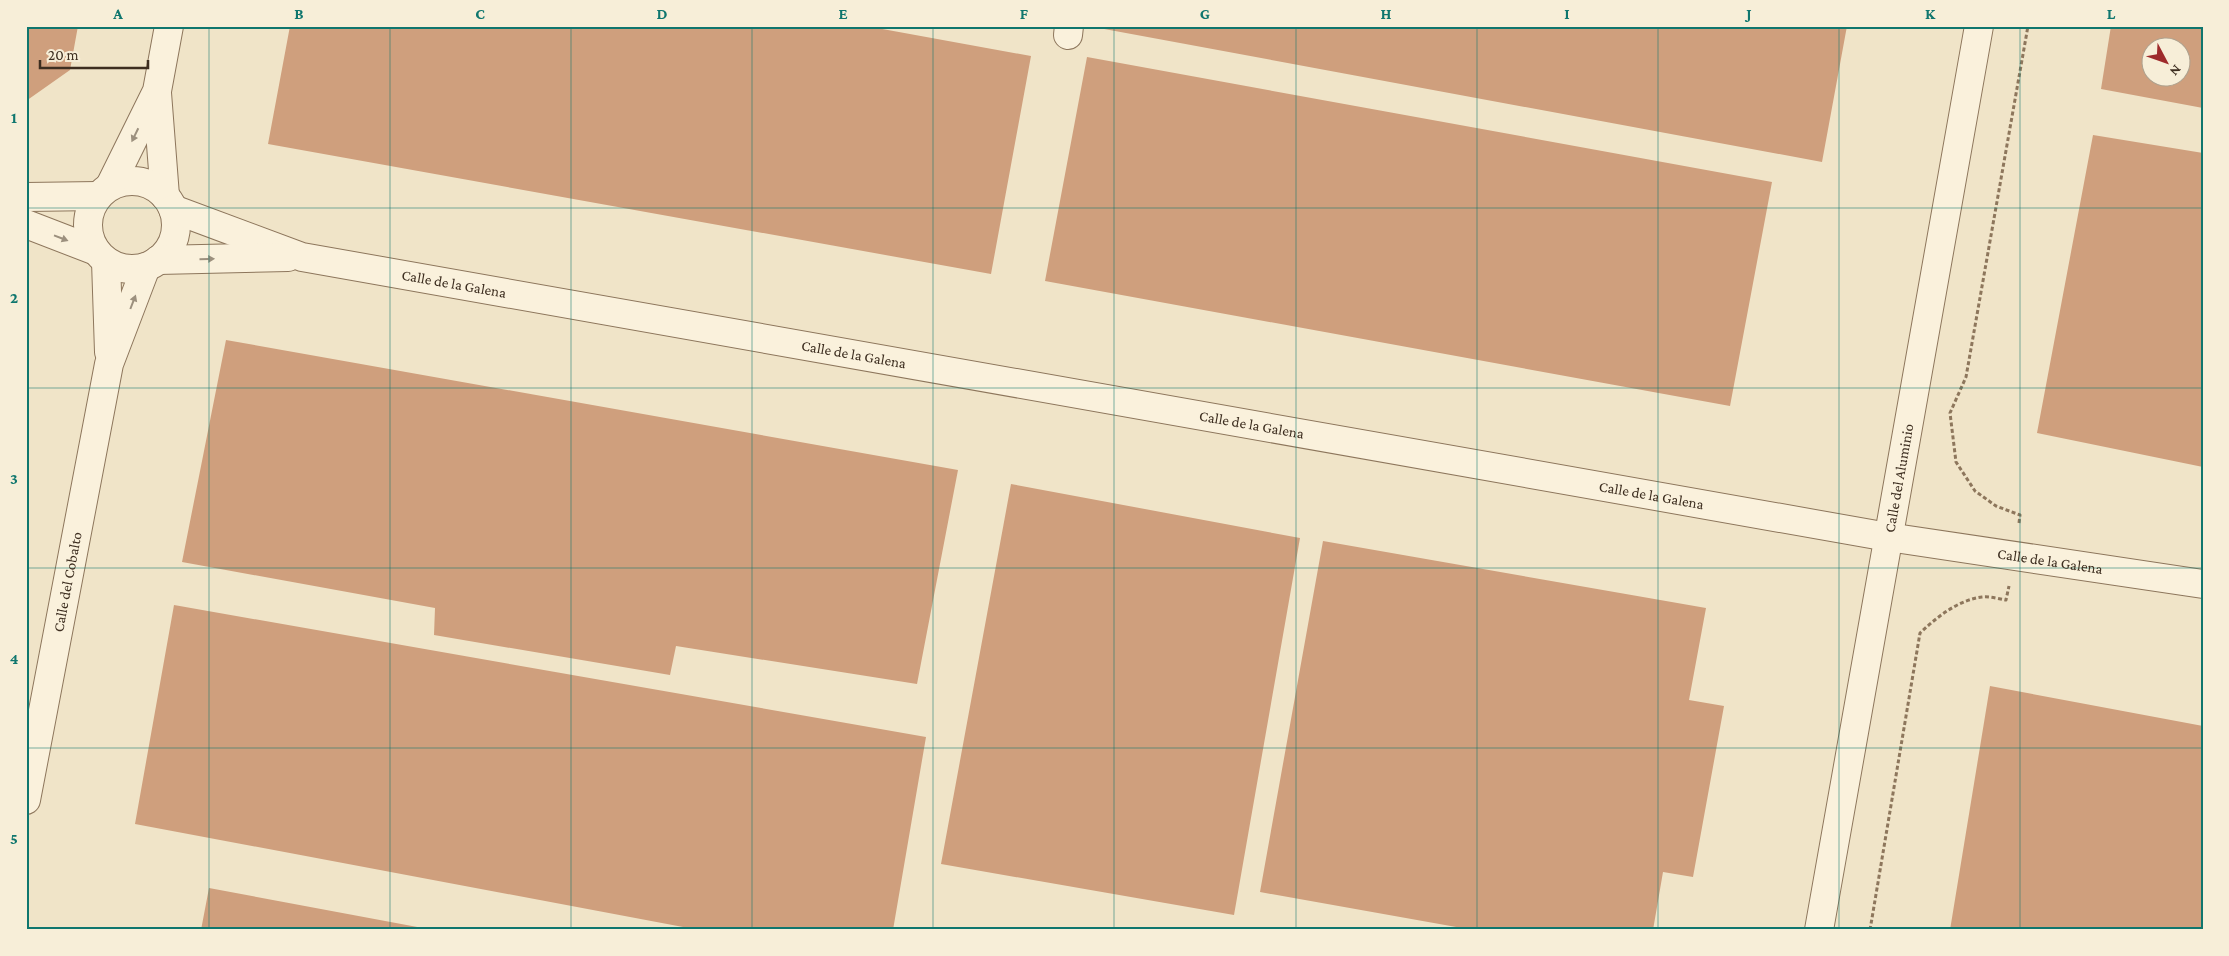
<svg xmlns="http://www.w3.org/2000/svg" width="2229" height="956" font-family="'Crimson Pro',serif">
<rect width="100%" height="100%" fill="#f0e4c8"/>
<!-- building -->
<path fill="#cf9f7d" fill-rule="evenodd" d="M26,26H78L70,70L26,101Z
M290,26H866L1031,56L991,274L268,144Z
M1088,26H1847L1822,162Z
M2111,26H2203V108L2101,89ZM2152,48H2182V78H2152Z
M1087,57L1772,182L1730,406L1045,281Z
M2093,135L2203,153V467L2037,433Z
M226,340L958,470L917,684L676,646L670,675L434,635L435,608L182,562Z
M1011,484L1300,538L1234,915L941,864Z
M1323,541L1706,608L1689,700L1724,706L1693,877L1663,872L1653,930H1473L1260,892Z
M174,605L926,737L893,930H699L135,824Z
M1990,686L2203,726V930H1950Z
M209,888L428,929V930H201Z"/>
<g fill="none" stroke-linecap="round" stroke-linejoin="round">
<defs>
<g id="minor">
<path d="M1068,35L1069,26"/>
<path d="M157,93L165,196"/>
<circle cx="132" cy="225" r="44"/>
<path d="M110,186L157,91L169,26"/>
<path d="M26,197L98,196"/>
<path id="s1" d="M173,209L302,257L1888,537L2203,584"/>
<path d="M26,224L96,251"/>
<path d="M158,260L288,257"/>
<path d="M106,261L109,352"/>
<path id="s2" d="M26,800L109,364L146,267"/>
<path id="s3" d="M1819,930L1979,26"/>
</g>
</defs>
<!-- minor casing -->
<use href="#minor" stroke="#8d765c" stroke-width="30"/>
<!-- path -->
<path stroke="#8d765c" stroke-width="3" stroke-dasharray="4 2.5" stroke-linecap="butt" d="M2019,523L2020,515L1996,506L1975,491L1956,462L1950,413L1966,377L2028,26
M1870,930L1920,633C1937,617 1958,600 1982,597C1990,596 1999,599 2006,600L2009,586"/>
<!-- minor -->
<use href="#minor" stroke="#faf1dc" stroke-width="28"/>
</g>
<!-- one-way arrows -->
<defs><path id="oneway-solid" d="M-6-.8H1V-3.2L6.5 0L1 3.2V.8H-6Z" transform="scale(1.25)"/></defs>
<g fill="#9c907e">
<use href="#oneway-solid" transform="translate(135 135) rotate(116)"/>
<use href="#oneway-solid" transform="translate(61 238) rotate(21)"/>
<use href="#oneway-solid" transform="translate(207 259) rotate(-1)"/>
<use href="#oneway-solid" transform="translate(133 302) rotate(-69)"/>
</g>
<!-- grid -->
<path fill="none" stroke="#0f766e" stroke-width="1" stroke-opacity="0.55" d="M209,26V930M390,26V930M571,26V930M752,26V930M933,26V930M1114,26V930M1296,26V930M1477,26V930M1658,26V930M1839,26V930M2020,26V930M26,208H2203M26,388H2203M26,568H2203M26,748H2203"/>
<g text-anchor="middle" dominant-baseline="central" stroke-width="4" stroke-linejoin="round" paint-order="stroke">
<!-- street labels -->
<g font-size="15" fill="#3d2e20" stroke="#f7eed8">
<text stroke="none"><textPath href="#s1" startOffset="292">Calle de la Galena</textPath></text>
<text stroke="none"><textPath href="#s1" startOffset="698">Calle de la Galena</textPath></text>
<text stroke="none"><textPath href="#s1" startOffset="1102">Calle de la Galena</textPath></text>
<text stroke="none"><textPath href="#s3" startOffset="459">Calle del Aluminio</textPath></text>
<text stroke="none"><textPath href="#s1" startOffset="1508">Calle de la Galena</textPath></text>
<text stroke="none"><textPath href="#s1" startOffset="1912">Calle de la Galena</textPath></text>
<text stroke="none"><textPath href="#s2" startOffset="222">Calle del Cobalto</textPath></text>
</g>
</g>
<!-- border -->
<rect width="2229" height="956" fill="none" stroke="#f7eed8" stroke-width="55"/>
<!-- north arrow -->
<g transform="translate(2166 62) rotate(131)"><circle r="24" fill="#f7eed8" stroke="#ada18e"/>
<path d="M0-4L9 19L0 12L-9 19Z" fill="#9e2a2b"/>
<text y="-8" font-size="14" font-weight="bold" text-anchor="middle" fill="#3d2e20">N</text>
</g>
<!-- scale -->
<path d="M40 60v8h108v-8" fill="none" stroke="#3d2e20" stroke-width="2.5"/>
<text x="48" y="60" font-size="15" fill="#3d2e20" stroke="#f7eed8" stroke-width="4" paint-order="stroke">20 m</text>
<rect x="28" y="28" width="2174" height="900" fill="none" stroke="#0f766e" stroke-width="2"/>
<g font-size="16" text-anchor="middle" font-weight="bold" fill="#0f766e">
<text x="118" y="19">A</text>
<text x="299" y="19">B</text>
<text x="480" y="19">C</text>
<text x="662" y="19">D</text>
<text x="843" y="19">E</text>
<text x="1024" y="19">F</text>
<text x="1205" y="19">G</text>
<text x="1386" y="19">H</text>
<text x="1567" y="19">I</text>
<text x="1749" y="19">J</text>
<text x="1930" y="19">K</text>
<text x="2111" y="19">L</text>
<text x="14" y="123">1</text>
<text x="14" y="303">2</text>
<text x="14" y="484">3</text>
<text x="14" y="664">4</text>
<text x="14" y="844">5</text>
</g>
</svg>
